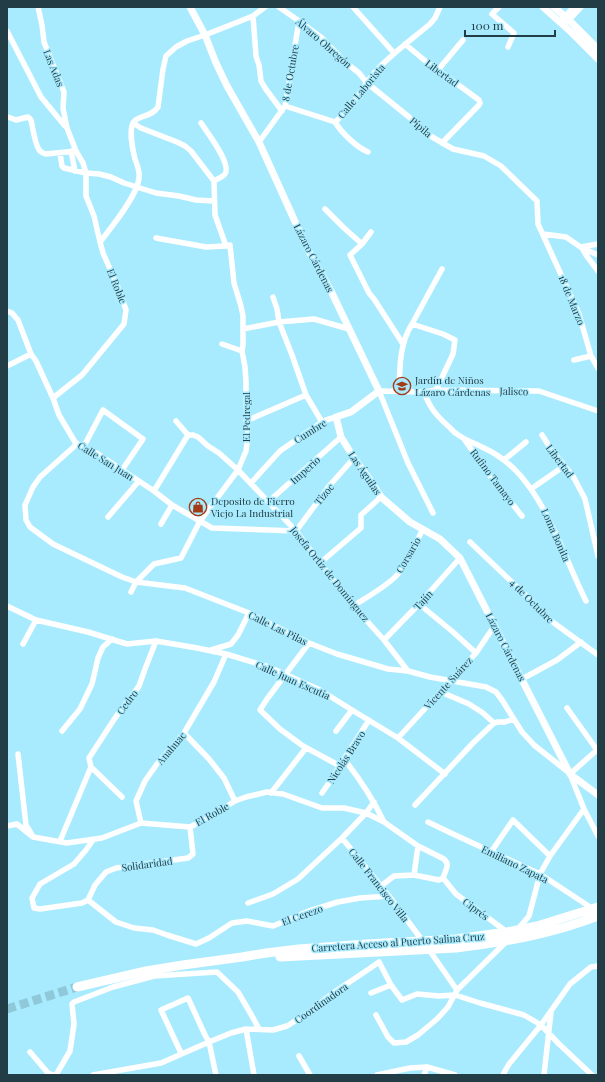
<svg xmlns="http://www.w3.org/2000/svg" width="605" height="1082" font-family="'Playfair Display',serif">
<rect width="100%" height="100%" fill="#a9ebfe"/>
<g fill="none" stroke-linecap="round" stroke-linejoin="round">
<!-- primary-tunnel -->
<path stroke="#8ec8d9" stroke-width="9" stroke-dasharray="9 4.5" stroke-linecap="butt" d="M7,1009L77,987"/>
<!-- minor -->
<path stroke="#fff" stroke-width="5.5" d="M38,7L42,25L44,42L64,92L63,108L67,128L76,151L83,163L86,173V196L94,216L100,242L103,253L120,292L126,310L124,324L82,375L53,398
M279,7L299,21L322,38L345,62L359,73L367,83L409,117L427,134L453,149L484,156L501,166L537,201L538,224L579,314L591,356L598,368
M353,7L394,53
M499,7L492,14L514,33L508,47
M253,16L256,56L259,65L261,81L265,88L282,111
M563,18L574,7
M567,22L581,7
M7,31L41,97L65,126
M405,44L423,59L479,100L480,103L479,105L442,143
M438,70L463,40
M285,106L335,122C352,109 361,89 374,73C391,54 411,40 430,24L435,18L440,7
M8,117L16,120L28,117L31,120C33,128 35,146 40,151C42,153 43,153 46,154L76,151
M335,122C341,132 356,147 368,152
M133,123L141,128L177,142L185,146L191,151L214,181
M201,123C207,132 232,164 225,174C223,177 217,179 214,181
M259,142L285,106L299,21
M71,151L75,171
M60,153L62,166L64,168L86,173L99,174L111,177L124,183L156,193L179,196L196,200L214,201
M325,209L344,228L362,244L350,255L369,293L374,299L403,344
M543,234L566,237L582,248L586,255L598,271
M156,238L206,247L226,246
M100,242C110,229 139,194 139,177C140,171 137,165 135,159C133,151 129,131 133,123C137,115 151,118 158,107L163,69L166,56L176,47L187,41L205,35L253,16L265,7
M362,244L371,232
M581,247L598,244
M582,248L598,255
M273,297L277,309L279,322L292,355L306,395L322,422
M7,311L12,313L18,320L31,354L36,361L53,398L59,415L75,442L83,448L95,452L154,491L172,505L212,528L296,531
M412,324L442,269
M243,329L279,322L314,319L349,329
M222,344L242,351
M574,360L591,356
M7,366L31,354
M399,391C400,367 399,345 412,324L443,334L455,340L453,354L436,390
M424,392C430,408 435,414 448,426C451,428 453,432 457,434C464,440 475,443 484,448C497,454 510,464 520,475C551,511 565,559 586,601
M176,421L188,435H193L198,437L208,446L219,453L238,470L296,531L350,602L384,640L408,671
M246,421L306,395
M542,435L553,452L573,476L585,499L598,556
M464,439L490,476L522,516
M77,444L40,477L33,487L25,505L26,520L30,527L53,544L122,577L136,582L185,588L249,613L309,643L337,654L388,669L408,671L430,677L486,687L496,692L502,700L522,732L534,745L568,772
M83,448L103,410L143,439L122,470
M504,460L526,442
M251,483L280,451L322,422L326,420L336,417
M531,489L564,466
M154,491L188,435
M268,502L341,437
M433,513L408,463L379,391L424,392L436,390L539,391L598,411
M108,517L139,481
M161,524L172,505
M296,531L330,485L354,458
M470,542L536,605L537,608L554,623L598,655
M320,563L361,528V515L381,497
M131,592L136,582L154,564L181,558L200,521L238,470L246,451L248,436L246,399V382L245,367L242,351L243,345V316L241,306L234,283L230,245L226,246L215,215L214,181
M419,604L453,632L476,653
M7,606L36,620L88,632L127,644L156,641L197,648L226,654L269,667L320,690L352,710L398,738L445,774
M353,606C366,598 387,586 397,575C408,563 415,544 423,529
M384,640L419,604L460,558
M309,643L267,699L260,710L280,729L303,746L340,766
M23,644L36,620
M211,650L231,644L238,635L249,613
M522,679L557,660L581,642
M441,692L469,704L483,713L494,723
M567,708L597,750
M62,731L80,709L92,684L98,658L103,647L112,639
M336,731L352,710
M184,733L209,759L224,778L235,801
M398,738L476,653L495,625
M18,754L26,825L32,835
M344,759C360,779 373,799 384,822
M570,774L584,809L598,836
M570,774L598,749
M271,793L306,748
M322,793L333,777L344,759L369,720
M122,797L91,767L89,758L115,718L139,686L145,669L156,641
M415,805L473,743L494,723L498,722H505L513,719
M428,822L453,834L540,874L593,909
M141,823L136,801L145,781L157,764L184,733L214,682L226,654
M7,826L17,824L33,837L67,843L102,838L141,823L190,827L204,820L235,801L246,797L267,792L283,794L322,808H344L366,813L384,822L418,846L444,859L447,863V867L443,878L439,880L414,875L394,876L381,886
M342,838L389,896L425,944L457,990L448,1007L437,1019L418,1035L406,1042L394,1043L388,1037L376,1015
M60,841L91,767
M491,852L513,820L550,856
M414,875L418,846
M443,878L456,894L507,932
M88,900L116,922L134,928L153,930L167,935L196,944L209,938L232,923L247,921L273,926L309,911L338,902L360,898L389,896
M88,900L82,903L40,909L34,908L32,898L40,884L74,864L86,850L93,840
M88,900L95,885L106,872L116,868L188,858L193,854L190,827
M248,903L273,894L298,879L342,838L366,813L374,802
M518,929L529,916L540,874L550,856L584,809
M457,990L507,941
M371,993L391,985
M246,1029L254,1075
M30,1052L48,1073L53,1075
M181,1053L161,1010L188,998L205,1035L209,1042L216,1075
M299,1056L310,1075
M56,1075L70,1051L74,1024L72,1004L74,1002L113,987L154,976L217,972L238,992L252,1016L259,1029
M93,1075L161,1063L209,1042L231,1033L246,1029L273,1030L287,1026L305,1015L333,993L369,969L379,962L391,985L402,1000L417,994L439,996L455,995L480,1003L524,1015L541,1025L559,1044L592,1075
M377,1075L410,1068L427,1067L455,1075
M424,1075L427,1067
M503,1075L505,1071L509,1064L541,1025L570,984L591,967L598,966
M544,1075L551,1012"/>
<!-- tertiary -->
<path stroke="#fff" stroke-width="7" d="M190,7L205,35L216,63L227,86L259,142L307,248L331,291L379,391L351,412L336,417L341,437L354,458L368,477L381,497L410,522L440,539L460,558L570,774L598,795
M543,7L571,32L598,59
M554,7L569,20L598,49"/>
<!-- primary -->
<path stroke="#fff" stroke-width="9" d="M280,957L456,948C505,942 551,934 598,916
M77,987L146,971L183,965L242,957L266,953L299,949L367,944L456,939L507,932L537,926L598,907"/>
</g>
<!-- icons -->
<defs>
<symbol id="school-ring" viewBox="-11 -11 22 22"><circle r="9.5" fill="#a9ebfe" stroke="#a23b18" stroke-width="1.5"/><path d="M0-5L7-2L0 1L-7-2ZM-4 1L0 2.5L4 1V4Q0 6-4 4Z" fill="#a23b18"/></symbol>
<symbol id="shop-ring" viewBox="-11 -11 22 22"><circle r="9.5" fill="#a9ebfe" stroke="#a23b18" stroke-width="1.5"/><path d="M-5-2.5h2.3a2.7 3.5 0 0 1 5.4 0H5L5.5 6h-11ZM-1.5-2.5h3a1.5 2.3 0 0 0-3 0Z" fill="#a23b18"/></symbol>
</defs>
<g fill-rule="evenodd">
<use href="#school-ring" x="392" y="376" width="20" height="20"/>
<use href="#shop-ring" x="188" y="497" width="20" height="20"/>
</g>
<g text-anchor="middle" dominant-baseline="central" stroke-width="3" stroke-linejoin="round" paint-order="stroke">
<!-- street labels -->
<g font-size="10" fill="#223d45" stroke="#a9ebfe">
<text transform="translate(324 43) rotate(41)">Álvaro Obregón</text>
<text transform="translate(54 68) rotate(68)">Las Adas</text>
<text transform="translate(290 73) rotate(-80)">8 de Octubre</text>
<text transform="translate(442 73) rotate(36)">Libertad</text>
<text transform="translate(361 91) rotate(-50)">Calle Laborista</text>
<text transform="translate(421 127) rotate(40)">Pípila</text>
<text transform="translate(314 258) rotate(63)">Lázaro Cárdenas</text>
<text transform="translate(117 286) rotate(68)">El Roble</text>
<text transform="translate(572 300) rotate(68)">18 de Marzo</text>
<text transform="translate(514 391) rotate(1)">Jalisco</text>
<text transform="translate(246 417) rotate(-90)">El Pedregal</text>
<text transform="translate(310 431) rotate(-32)">Cumbre</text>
<text transform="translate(106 461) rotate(32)">Calle San Juan</text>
<text transform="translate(560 461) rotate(53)">Libertad</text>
<text transform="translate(305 470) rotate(-42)">Imperio</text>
<text transform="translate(365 473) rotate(56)">Las Águilas</text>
<text transform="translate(493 477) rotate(53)">Rufino Tamayo</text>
<text transform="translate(324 494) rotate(-51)">Tizoc</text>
<text transform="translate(556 535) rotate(66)">Loma Bonita</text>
<text transform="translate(408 555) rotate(-60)">Corsario</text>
<text transform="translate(330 574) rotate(51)">Josefa Ortiz de Domínguez</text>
<text transform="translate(423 600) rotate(-47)">Tajín</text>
<text transform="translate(532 601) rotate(45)">4 de Octubre</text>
<text transform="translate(278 628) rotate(26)">Calle Las Pilas</text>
<text transform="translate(506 647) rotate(63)">Lázaro Cárdenas</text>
<text transform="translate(293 680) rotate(24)">Calle Juan Escutia</text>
<text transform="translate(448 683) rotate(-48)">Vicente Suárez</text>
<text transform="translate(127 702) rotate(-53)">Cedro</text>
<text transform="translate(171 748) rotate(-50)">Anahuac</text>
<text transform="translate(346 757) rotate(-57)">Nicolás Bravo</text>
<text transform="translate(212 814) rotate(-29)">El Roble</text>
<text transform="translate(147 864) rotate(-8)">Solidaridad</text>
<text transform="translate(515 864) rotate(26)">Emiliano Zapata</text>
<text transform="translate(379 885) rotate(52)">Calle Francisco Villa</text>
<text transform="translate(476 909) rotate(37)">Ciprés</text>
<text transform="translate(302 915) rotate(-20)">El Cerezo</text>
<text transform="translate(398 942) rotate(-4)">Carretera Acceso al Puerto Salina Cruz</text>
<text transform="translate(321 1003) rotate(-35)">Coordinadora</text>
</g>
<!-- poi labels -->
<g font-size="10" fill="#223d45" stroke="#a9ebfe" text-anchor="start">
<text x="415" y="380">Jardín de Niños<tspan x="415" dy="12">Lázaro Cárdenas</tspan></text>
<text x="211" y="501">Deposito de Fierro<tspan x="211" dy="12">Viejo La Industrial</tspan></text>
</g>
</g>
<!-- border -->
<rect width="605" height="1082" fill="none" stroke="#223d45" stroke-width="16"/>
<!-- scale -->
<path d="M465 30v6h90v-6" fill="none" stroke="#223d45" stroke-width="2"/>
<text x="471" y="30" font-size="12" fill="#223d45" stroke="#a9ebfe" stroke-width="3" paint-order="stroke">100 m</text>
</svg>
